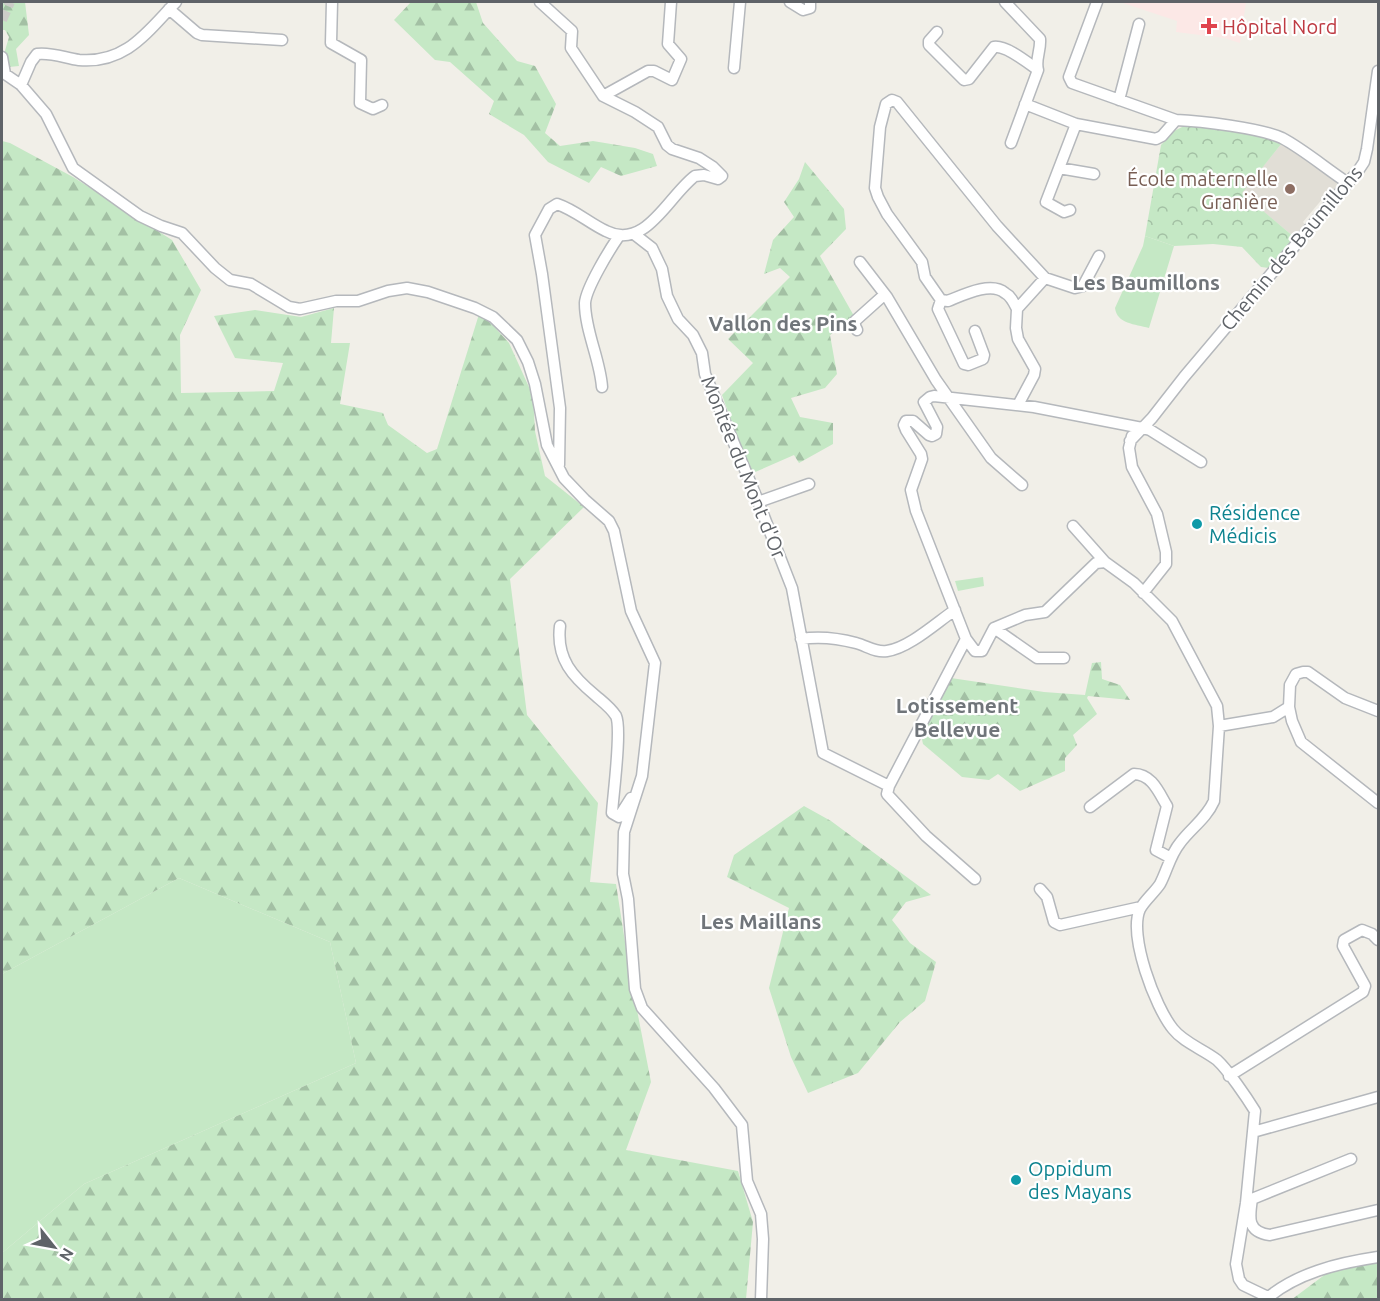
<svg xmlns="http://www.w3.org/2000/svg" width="1380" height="1301" font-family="Ubuntu,sans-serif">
<defs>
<pattern id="forest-firs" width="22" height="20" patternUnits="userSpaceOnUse" patternTransform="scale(1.5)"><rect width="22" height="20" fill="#c5e8c5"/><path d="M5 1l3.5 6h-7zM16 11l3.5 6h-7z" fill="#a3c0a4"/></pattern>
<pattern id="park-crowns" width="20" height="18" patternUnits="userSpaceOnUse" patternTransform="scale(1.5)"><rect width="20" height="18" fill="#c5e8c5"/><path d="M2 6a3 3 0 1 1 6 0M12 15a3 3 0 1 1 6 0" fill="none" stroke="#a3c0a4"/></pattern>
</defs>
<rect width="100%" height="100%" fill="#f1efe8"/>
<!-- education -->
<path fill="#e1ded6" d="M1282,143L1335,178L1337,184L1334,191H1329L1303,222L1305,225L1294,237L1241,193Z"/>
<!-- medical -->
<path fill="#fce8e6" d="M1120,2H1246L1240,43L1224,38L1176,32L1177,21Z"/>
<!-- green -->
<path fill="#c5e8c5" d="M1145,236L1174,246L1149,328C1135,324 1117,324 1115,308L1143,246Z
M983,577L984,586L958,591L955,581Z
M179,878L330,942L356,1063L84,1184L2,1253V974Z"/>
<!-- forest -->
<path fill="url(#forest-firs)" d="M2,2H25L29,35L16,49L19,66L9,67L4,54L9,37L5,30H2Z
M411,2H476L483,23L517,61L535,66L556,104L545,133L560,146L593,141L635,148L653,154L657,166L621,176L601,167L589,183L548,162L524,135L489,114L494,101L450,62L435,60L394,20Z
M2,141L10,143L73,177L172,240L201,290L180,335L181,393L274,391L283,363L235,358L214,316L255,310L301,317L334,308L331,343H350L340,404L383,413L388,425L427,453L437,449L480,311L509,343L533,396L535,431L545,476L584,507L510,579L527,715L598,803L590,882L616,884L630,974L651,1082L626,1150L738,1171L753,1222L746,1299H2V1253L84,1184L356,1063L330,942L179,878L2,974Z
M805,162L844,209L846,229L820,256L854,316L830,335L837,374L825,388L791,398L800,417L833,423V444L799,463L794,455L753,473L742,451L722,395L753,363L728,339L790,277L780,268L764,274L773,240L794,217L784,202L799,179Z
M1101,662L1102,679L1120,685L1130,700L1088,696L1087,698L1097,714L1073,735L1077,745L1065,758V771L1020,791L998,774L989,780L962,777L923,744L921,735L951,678L1044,692L1085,695L1092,663Z
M804,806L831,821L931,895L906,902L892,920L910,943L936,962L925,1001L900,1022L858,1073L808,1093L791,1057L769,988L789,908L727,877L734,855Z
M1371,1263H1378V1299L1291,1300L1327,1273Z"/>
<!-- park -->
<path fill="url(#park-crowns)" d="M1182,127C1207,124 1260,133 1282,143L1242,193L1294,237L1269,268L1261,267L1242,247L1213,244L1174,246L1145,236L1161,145L1174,131Z"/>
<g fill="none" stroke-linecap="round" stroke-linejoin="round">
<!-- minor-tunnel -->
<path stroke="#ccccc8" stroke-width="10" stroke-dasharray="10 5" stroke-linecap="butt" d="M2,20L10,2"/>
<defs>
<path id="minor" d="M332,2L331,43L361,60L360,103L373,109L382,105
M540,2L572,31L571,48L603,96L635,112L658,127L667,145L672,149L699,158L713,167L722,176L718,179L704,175L695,176C668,196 646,251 606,231C589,223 575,210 557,204L549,209L535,235L542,274L560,408L559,465
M790,2L803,10L810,8V2
M1005,2L1040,39C1041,51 1035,59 1038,70L1011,143
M1097,2L1069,77L1072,83L1176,120
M169,9L197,33L202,35L282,40
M937,32L929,41V45L964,80L969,79L994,47C1006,45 1028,63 1038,70
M2,57L5,74L21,85L46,114L73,168L140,216L161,226L182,233L215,268L230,280L251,284L289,307L300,309L336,301H358L388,291L407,288L428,292L475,308L493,317L517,340L528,362L535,384L547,445L564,478L585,500L609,521L614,531L631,611L655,663L642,776L624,832L623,874L628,899L635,989L642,1008L714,1088L742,1125L747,1181L761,1214L763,1239L761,1300
M734,68L740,2
M21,85L31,62L37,54C51,52 65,58 79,60C126,64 147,32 176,2
M603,96L648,71H654L672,80L681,59L668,44L671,2
M1119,100L1139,24
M1025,104L1076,124L1156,139L1162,136L1176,120C1201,121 1260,128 1282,138C1303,149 1328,170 1348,183
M1059,168L1094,174
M1070,210L1064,212L1046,202L1076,124
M634,234L652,248L662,269L667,296L678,319L693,335L702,353L705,374L756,496L792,588L823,753L889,786
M860,262L887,297L936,380L991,458L1022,485
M941,300L938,309L964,364L968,365L983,359L984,355L975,331
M1017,309C1014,303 1011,296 1005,293C991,281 963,295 948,301L941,300L925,277L922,262L887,214L878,197L875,188L880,127L886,104L892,100L897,102L997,226L1045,278L1075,288L1083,286L1099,256
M857,330L855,326V321L884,295
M602,387C600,359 585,331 585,303C586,288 610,249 619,236
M1018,405L1034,375L1035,369L1018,339L1016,328L1017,309L1045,278
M1132,436L1129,448L1132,467L1157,514L1166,552V564L1143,593
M1130,441L1152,418L1184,377L1358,171L1364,162L1367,149L1378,71
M758,502L809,484
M1073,526L1105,562L1134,583L1172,621L1217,706L1219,726L1214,801C1206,819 1191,828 1180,843C1170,855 1167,871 1160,884C1154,893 1145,900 1140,909C1128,935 1155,1007 1173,1029C1184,1043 1203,1049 1217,1060C1228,1070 1247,1098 1255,1111L1246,1203L1236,1264L1239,1279L1243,1285L1268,1297
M1105,562L1096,563L1045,612L1025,615L994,628L982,651H975L966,639L916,511L911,490L922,459L921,454L906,430L904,425L906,421H913L929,435L932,436L936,434L937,427L924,402L930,397L934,396L1034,407L1142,428L1150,430L1201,462
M560,626C556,659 573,677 596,696C603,702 611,708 616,716C622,729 613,796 612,813L619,817L631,798
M994,628L1037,658H1064
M801,639C820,636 837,638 856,643C867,646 876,653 887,651C909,648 936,623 955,610
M966,639L889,786L887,794L926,836L975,879
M1378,711L1345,698L1308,672H1303L1296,674L1290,685L1289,707L1292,721L1301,742L1378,803
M1219,726L1273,717L1289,707
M1090,807L1134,774C1152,774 1159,793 1167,806L1156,850L1171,858
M1040,889L1047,897L1054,922L1060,925L1141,907
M1229,1076L1363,992L1365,986L1343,946L1344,940L1362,930L1372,934L1378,940
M1253,1132L1378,1097
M1351,1159L1252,1199C1249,1218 1247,1232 1270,1235L1378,1210
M1265,1300C1296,1273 1338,1263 1378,1257"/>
</defs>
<!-- minor casing -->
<use href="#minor" stroke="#b5b8bc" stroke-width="13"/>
<!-- minor -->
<use href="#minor" stroke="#fff" stroke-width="10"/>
</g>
<!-- markers -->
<path fill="#e0444e" stroke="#fff" stroke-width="2" d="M1206 17h6v6h6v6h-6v6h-6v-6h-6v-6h6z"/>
<circle fill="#8d6e63" stroke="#fff" stroke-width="2" cx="1290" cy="189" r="6"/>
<g fill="#0f9aa8" stroke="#fff" stroke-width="2">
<circle cx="1197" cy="524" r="6"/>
<circle cx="1016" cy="1180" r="6"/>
</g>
<g text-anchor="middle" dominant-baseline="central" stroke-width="4.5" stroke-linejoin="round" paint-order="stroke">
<!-- health labels -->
<g font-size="20" fill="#be3a42" stroke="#fff" text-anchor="start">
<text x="1222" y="26">Hôpital Nord</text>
</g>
<!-- education labels -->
<g font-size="20" fill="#785e54" stroke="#fff" text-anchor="end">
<text x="1278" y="178">École maternelle<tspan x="1278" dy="23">Granière</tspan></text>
</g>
<!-- street labels -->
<g font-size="20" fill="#5f6368" stroke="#fff">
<text transform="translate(1291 248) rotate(-50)">Chemin des Baumillons</text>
<text transform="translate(744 467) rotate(68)">Montée du Mont d'Or</text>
</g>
<!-- culture labels -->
<g font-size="20" fill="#0d838f" stroke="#fff" text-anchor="start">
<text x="1209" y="512">Résidence<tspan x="1209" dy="23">Médicis</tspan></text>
<text x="1028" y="1168">Oppidum<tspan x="1028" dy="23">des Mayans</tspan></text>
</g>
<!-- neighbourhood labels -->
<g font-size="21" font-weight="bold" fill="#70757a" stroke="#fff">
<text x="1146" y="282">Les Baumillons</text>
<text x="783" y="323">Vallon des Pins</text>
<text x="957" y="705">Lotissement<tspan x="957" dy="24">Bellevue</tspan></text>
<text x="761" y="921">Les Maillans</text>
</g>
</g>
<!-- border -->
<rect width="1380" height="1301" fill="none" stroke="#5f6368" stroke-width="6"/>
<!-- north arrow -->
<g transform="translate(54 1247) rotate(121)" stroke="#ffffff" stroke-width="4.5" paint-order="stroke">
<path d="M0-4.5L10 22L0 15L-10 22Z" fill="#5f6368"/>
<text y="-9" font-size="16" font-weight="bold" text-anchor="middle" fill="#5f6368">N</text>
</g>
</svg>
